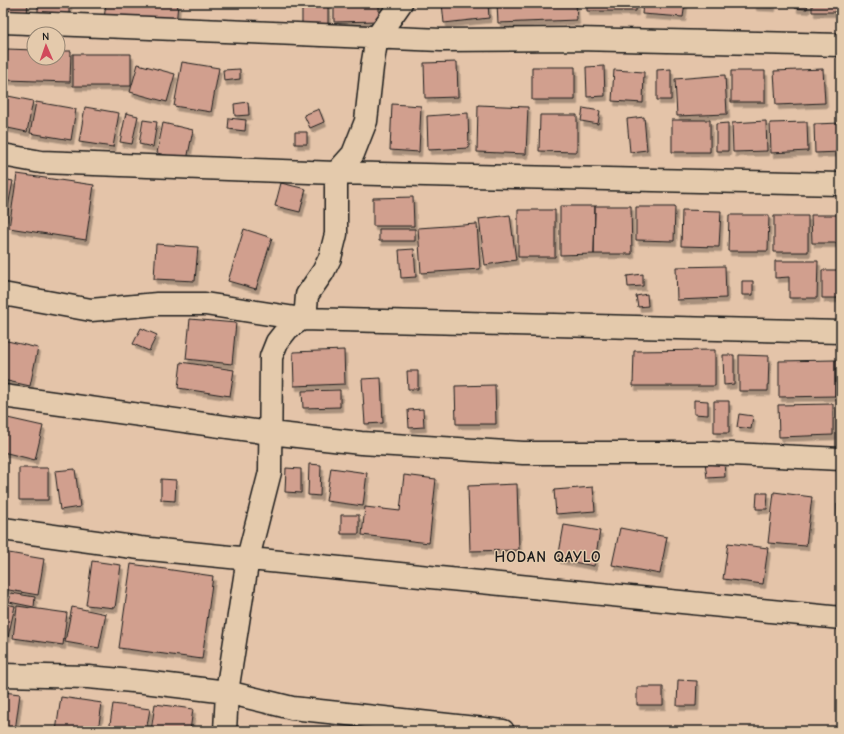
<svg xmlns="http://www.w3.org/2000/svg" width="844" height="734" font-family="'Comic Neue',sans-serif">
<defs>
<filter id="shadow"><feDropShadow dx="2.5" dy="4.5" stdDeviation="0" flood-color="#0004"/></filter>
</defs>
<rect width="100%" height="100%" fill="#e4c4a9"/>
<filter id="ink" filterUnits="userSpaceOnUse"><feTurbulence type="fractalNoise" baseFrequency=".025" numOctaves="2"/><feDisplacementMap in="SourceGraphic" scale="8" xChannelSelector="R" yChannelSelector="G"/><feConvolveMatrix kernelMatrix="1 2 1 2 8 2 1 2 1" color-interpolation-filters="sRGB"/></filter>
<g filter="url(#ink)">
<!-- building -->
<path fill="#d19f8e" stroke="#1c1c1c" filter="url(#shadow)" d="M3,3H28L27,14L3,13Z
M38,3H69V14L38,15Z
M106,3H178L176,26L104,19Z
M302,3H328V24L302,25Z
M334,3H379V21L334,22Z
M442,3H488L489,18L444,23Z
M497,3H576L577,20L498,23Z
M587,3H636V11H587Z
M643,3H685L683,17L642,14Z
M754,3H773V7L754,6Z
M795,3H808L807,9L795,8Z
M812,3H841V12H812Z
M7,49L34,50V58H58V51H71L70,82L6,80Z
M73,54H131V86H73Z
M182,62L219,68L211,112L174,106Z
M457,62L458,97L425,98L424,63Z
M138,64L175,74L167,102L130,92Z
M604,66L605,96L587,97L586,67Z
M532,67H575V100H532Z
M240,69V79L224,81L223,70Z
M671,69V100H657V70Z
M823,69L825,103L776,105L774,71Z
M614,70L644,72L643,103L612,101Z
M731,71H765V102H731Z
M838,71H841V87L838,86Z
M725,75L727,114L677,116L675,79Z
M3,95L33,101L27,132L3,127Z
M36,102L76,109L71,140L30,133Z
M248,102L249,115L235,116L234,104Z
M392,104L421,106L419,152L390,150Z
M478,105L528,107L526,154L477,152Z
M85,107L119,113L113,147L79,142Z
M583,108L600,111L598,124L581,121Z
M319,109L324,122L310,128L304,115Z
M126,113L138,116L132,144L120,142Z
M468,113L469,148L428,150L427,116Z
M540,115H577V152L539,151Z
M644,117L647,150L630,152L627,119Z
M229,118L246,120L245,131L228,129Z
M143,120L157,122L153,147L139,144Z
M672,120H710V152H672Z
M766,121L767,151L733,152L732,123Z
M807,122L808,151L771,153L770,123Z
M163,123L193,130L187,160L157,153Z
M728,123V151H716V124Z
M841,123V152L815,153L814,124Z
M295,132H307V144H295Z
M17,174L94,185L86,240L9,228Z
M3,179L13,181L6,217H3Z
M281,183L306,189L300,212L275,206Z
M413,197L414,226H373V198Z
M560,206H595L594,254L560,255Z
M595,206H631L632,254H594Z
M636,207H675L674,241L636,240Z
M518,210H555V257H518Z
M682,210L721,211L719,247L681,246Z
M510,215L516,260L485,265L479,219Z
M729,215H769L768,251H728Z
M811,215H841V243H812Z
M774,216H808V252H774Z
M477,224L480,269L421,273L418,228Z
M244,229L272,238L256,289L228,281Z
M379,229H415V241H379Z
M156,244L198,247L195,281L154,279Z
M414,249L416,277L401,278L399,250Z
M775,261H818L817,298H789V277L775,278Z
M725,266L726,298L677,300L676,267Z
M822,270H841V298H822Z
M643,274V286L628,287L627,276Z
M742,281H753V295H742Z
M647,294L648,306L638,307L636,296Z
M190,319L236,323L232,364L186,359Z
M141,328L157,335L149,351L133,344Z
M3,340L38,348L30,386L3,380Z
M344,350L345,384L294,386L293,352Z
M715,350V386H633L634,351Z
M723,355H734V384L724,385Z
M739,355L769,356L768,391H739Z
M835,360H841V396H835Z
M835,360V396L779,397V361Z
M181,362L234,370L230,396L178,388Z
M407,371H418V389H408Z
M381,378L383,423L365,424L362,379Z
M495,385L496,424H456L455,386Z
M340,390V407L303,408L302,391Z
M694,400L708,401V415L694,414Z
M714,401H729V433H714Z
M833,404V435L779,437L778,405Z
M423,409L424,427L409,428L408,410Z
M739,414L753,416L751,429L737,427Z
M3,417L43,426L35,460L3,452Z
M724,461L725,477L707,478L705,462Z
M309,464L321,465L320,496L308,495Z
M19,468H48V500H19Z
M286,468L301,469V493L285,492Z
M331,468L367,473L363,506L326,501Z
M75,469L80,507L60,510L55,471Z
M404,475L436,479L429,543L362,535L365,507L400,511Z
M161,479L176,480L175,501L161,500Z
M517,484L519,550L470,551L468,486Z
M593,487L595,511L556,514L554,490Z
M774,492L812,497L806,546L768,543Z
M757,493H768L767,509H756Z
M837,503H841V553H838Z
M341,515H359V534H341Z
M564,525L600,531L594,566L558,559Z
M620,528L667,537L660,574L612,565Z
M728,543L768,548L763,584L723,579Z
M3,552L44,559L38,595L3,589Z
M92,561L121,565L115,608L86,605Z
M131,564L213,576L202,659L119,648Z
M11,593L35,597L34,607L9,602Z
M3,603L15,606L8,637L3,636Z
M17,606L67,613L63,645L13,638Z
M72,607L106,614L99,648L65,642Z
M678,680L697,681L696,706H677Z
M637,687H663V705H637Z
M3,692L20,694L15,731H3Z
M61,697L102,703L98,731H56Z
M113,704L150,709L146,731H109Z
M155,704L193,709L190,731H151Z
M355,722L364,728L362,731H350Z
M329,728L343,729L342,731H329Z"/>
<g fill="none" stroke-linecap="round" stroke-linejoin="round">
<defs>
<path id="minor" d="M3,22L441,40L576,39L841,45
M3,155L41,162L336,173L841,184
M3,294L91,310L157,304H205L302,319L841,332
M3,396L270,433L361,443L523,453H712L841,459
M3,529L140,548L841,618
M3,675L88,677L144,682L227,692L292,708L503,731
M225,731L227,692L248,558L270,472L271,357L277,342L288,328L302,319L306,308L307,295L323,272L330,258L336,234V173L353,154L366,121L372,67L377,37L401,3"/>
</defs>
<!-- minor casing -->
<use href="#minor" stroke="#1c1c1c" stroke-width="25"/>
<!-- minor -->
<use href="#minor" stroke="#e4caac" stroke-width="22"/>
</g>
</g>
<g text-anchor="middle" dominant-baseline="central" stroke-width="3" stroke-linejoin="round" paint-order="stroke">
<!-- district labels -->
<g font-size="15" font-weight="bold" letter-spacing="1" fill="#1c1c1c" stroke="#e4caac">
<text x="548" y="557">HODAN QAYLO</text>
</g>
</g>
<!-- margin -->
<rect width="844" height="734" fill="none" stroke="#e4caac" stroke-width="16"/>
<rect x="8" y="8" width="828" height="718" fill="none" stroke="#1c1c1c" stroke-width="1.5" filter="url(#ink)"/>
<!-- north arrow -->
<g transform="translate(46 46) rotate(358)"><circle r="19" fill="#e4caac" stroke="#948472"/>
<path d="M0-3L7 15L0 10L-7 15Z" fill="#d1495b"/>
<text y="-6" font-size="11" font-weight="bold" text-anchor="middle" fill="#1c1c1c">N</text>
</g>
</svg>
